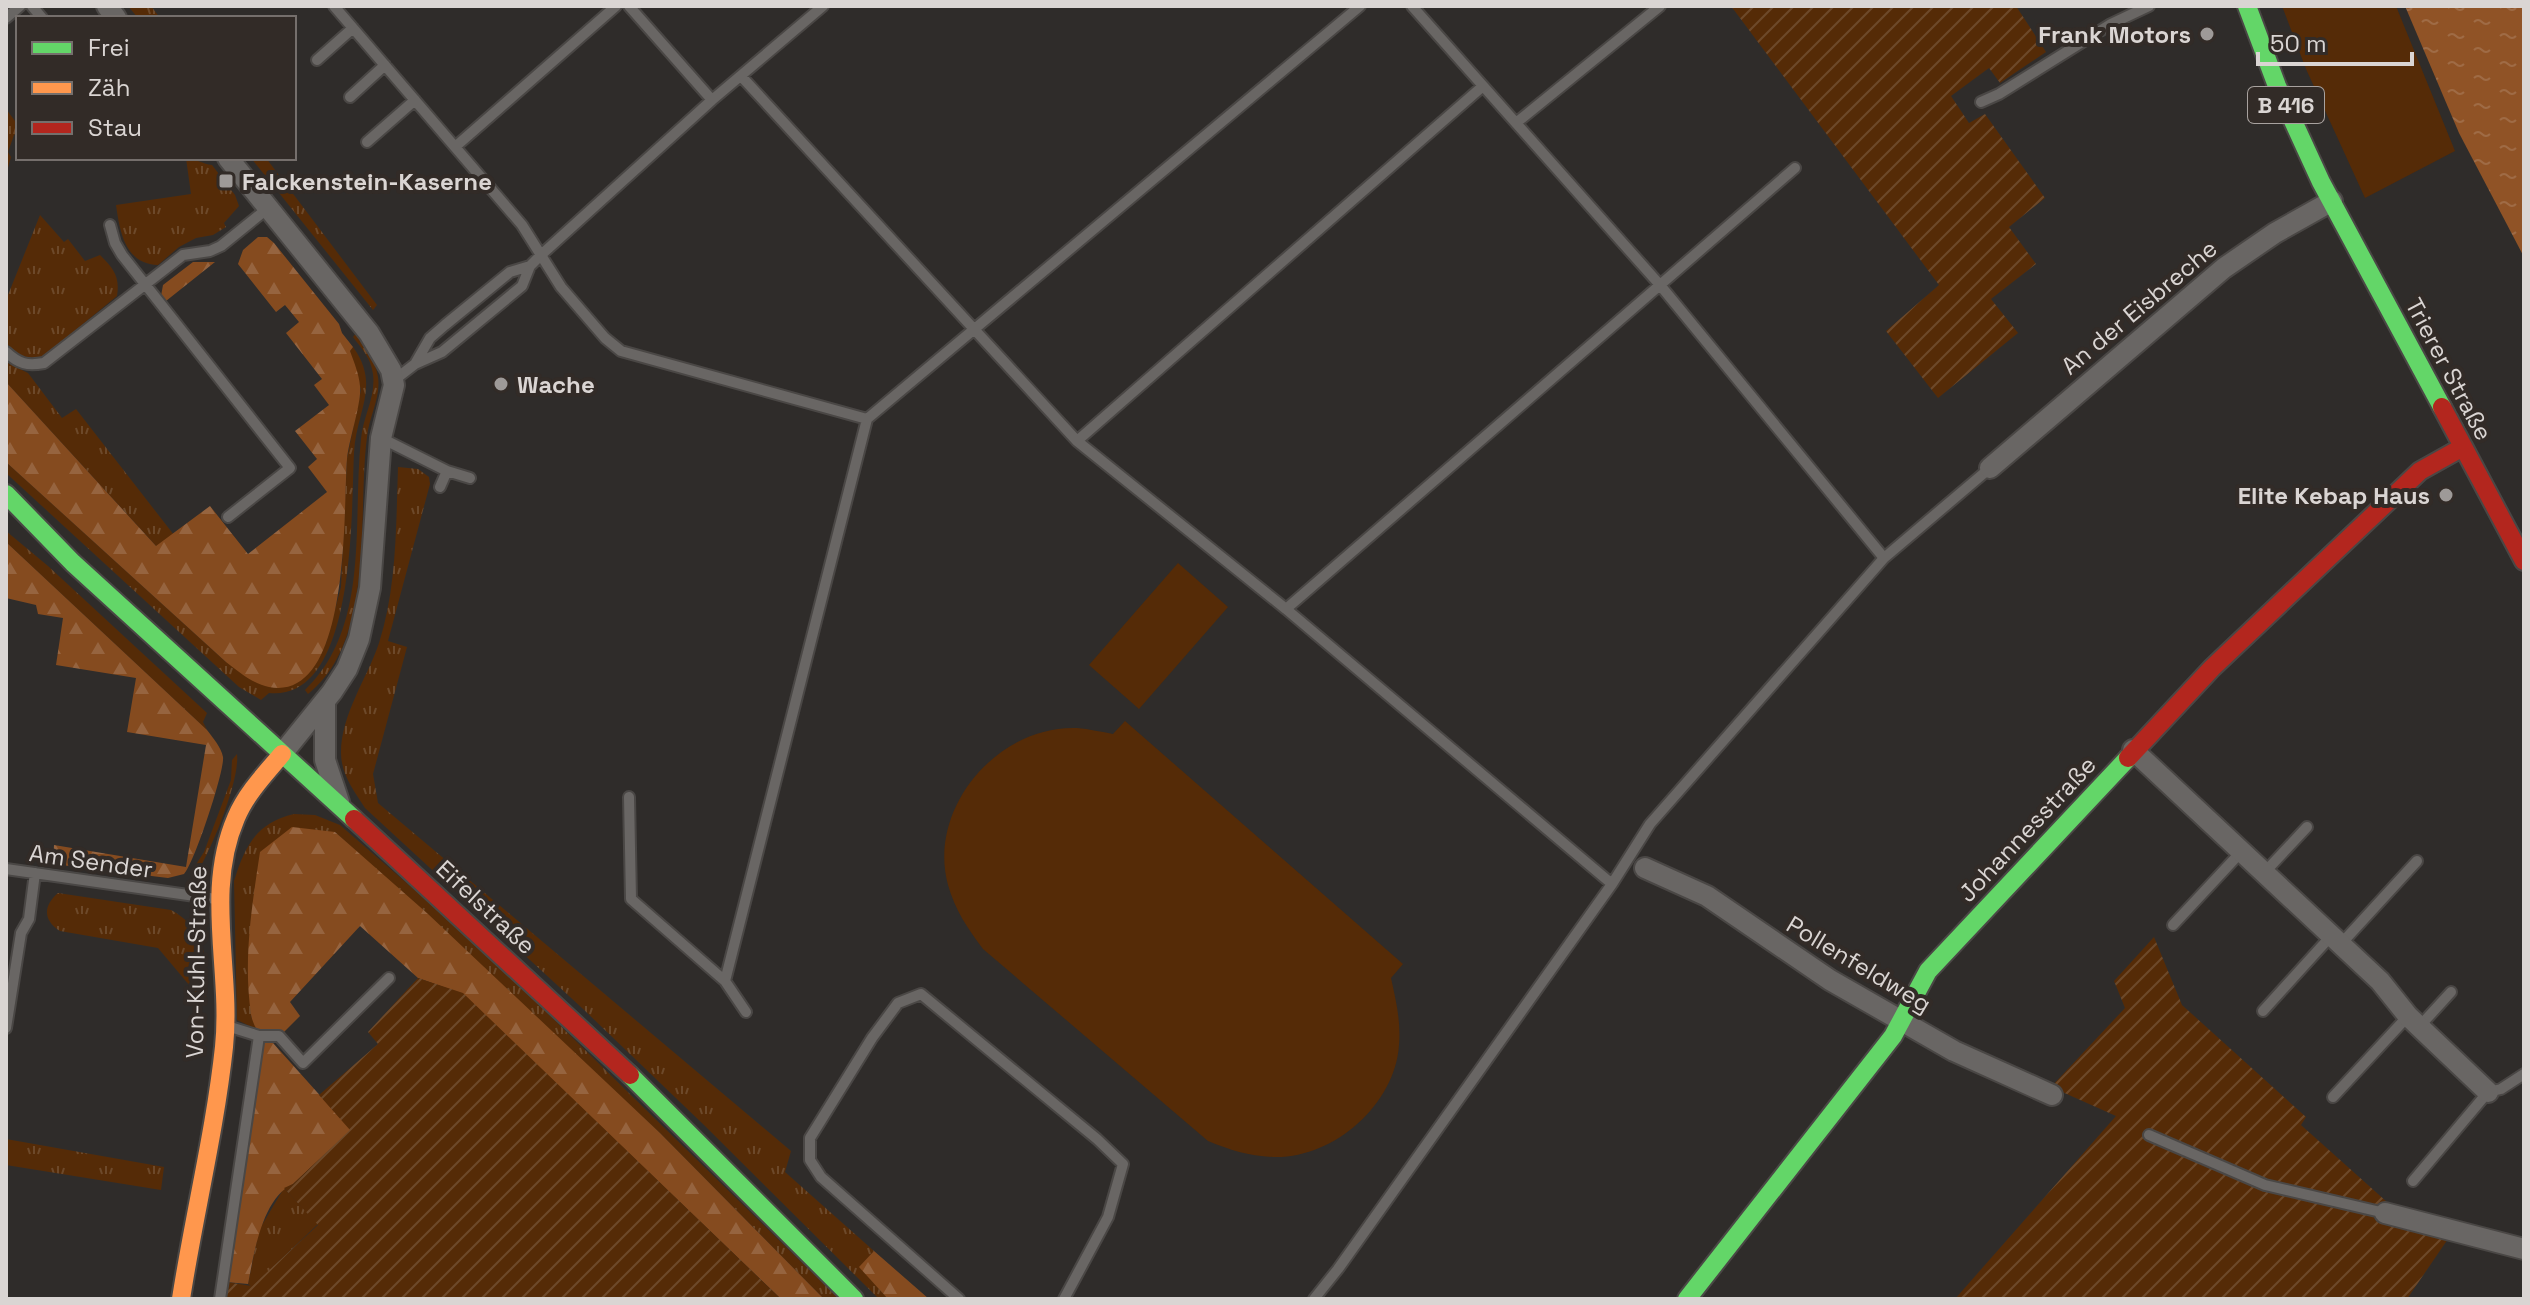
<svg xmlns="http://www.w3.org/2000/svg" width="2530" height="1305" font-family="'Space Grotesk',sans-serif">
<defs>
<pattern id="grass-tufts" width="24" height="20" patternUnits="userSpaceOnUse" patternTransform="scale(2)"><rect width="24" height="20" fill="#552b07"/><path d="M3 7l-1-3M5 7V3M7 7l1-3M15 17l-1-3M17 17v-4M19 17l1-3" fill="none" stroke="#6d492a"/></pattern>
<pattern id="forest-firs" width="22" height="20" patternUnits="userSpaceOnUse" patternTransform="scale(2)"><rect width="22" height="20" fill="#854b1f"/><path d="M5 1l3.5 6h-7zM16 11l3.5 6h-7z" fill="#96643f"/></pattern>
<pattern id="garden-furrows" width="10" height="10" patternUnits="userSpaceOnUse" patternTransform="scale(2)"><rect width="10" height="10" fill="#552b07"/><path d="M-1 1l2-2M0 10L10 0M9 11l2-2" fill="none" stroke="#6d492a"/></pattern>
<pattern id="water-ripples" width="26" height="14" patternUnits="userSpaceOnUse" patternTransform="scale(2)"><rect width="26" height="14" fill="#905326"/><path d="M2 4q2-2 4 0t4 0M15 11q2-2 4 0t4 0" fill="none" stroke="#9f6b45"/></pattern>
</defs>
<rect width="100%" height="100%" fill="#2f2c2a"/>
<!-- grass -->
<path fill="url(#grass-tufts)" d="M128,6H151L160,18H138Z
M6,109L18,125V132L14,135L8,152L11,157L6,175Z
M186,158C195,158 202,164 212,165L235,195L239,206L224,223L226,227L213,235L196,238L179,247L158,265C125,264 120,232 116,205L191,194Z
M251,158H266L377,305L373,310Z
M40,215L64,242L68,239L85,261L100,255C114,269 120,277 117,296L44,356C27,361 18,355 6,343V300Z
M356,333C366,347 375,359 378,377C381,398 369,416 367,437C357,514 376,641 308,694L305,690C371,627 352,522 361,439C363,416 376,397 373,374C371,358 362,349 353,337Z
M353,347C381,386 356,411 354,453C351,509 357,702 269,693L261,700L239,687L6,473V462L226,662L326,643L341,587L347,458L361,390L350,351Z
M6,362L28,373L62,418L76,409L174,535L157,547L6,382Z
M398,467L418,469L429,477L430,484L388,641L407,647L373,774L378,803L791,1151L785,1172L874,1251L860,1267L888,1299H879L704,1125L582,1008L365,808C354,791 341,774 341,753C341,714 367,679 379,643C397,587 396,525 398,467Z
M6,531L48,566L207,713L203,722L207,730L6,542Z
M237,754C240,780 212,848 198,871L195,866L204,852L231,780L232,760Z
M294,814L315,815L340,825L480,947L839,1299H824L660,1133L335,832L251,1016L258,1030L237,1020L234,881C245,846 256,823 294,814Z
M58,893L171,910C211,932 206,964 206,1005L158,948L60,931C43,920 43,906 58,893Z
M6,1139L164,1167L161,1190L6,1165Z
M284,1188L318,1224L252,1287L248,1284L259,1230Z"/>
<!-- forest -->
<path fill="url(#forest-firs)" d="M258,237H267L274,243L339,324L342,333L353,347L350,351C354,362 359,374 360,386C362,402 349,439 347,459C343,505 352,703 269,687C253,684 239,672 226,662L6,462V382L156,546L210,506L248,554L327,492L308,467L317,459L295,431L329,405L314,385L322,379L286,333L299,322L285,305L276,312L238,264L243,250Z
M193,262H215L166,301L161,296L163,285Z
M6,542L207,730C213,738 221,747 223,757C225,770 194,864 184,874L168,878L53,864L54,845L186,867L206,745L127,732L136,678L56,665L63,618L38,614L36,605L6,598Z
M292,827L335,832L428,914L660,1133L824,1299H781L463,994L418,978L360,926L290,1002L300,1016L273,1043L351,1130L293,1184C262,1198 254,1254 248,1284L226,1282L263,1042C259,1033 252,1023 251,1014C243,960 252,905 260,852Z
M874,1251L929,1299H888L859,1267Z"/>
<!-- park -->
<path fill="#552b07" d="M2282,6H2396L2455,151L2365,198L2306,69Z
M1178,563L1228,607L1139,709L1089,665Z
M1125,721L1403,964L1391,978C1396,1001 1401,1021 1399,1045C1395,1105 1333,1159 1273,1157C1249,1156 1230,1150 1208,1141L983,949C968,929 955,910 948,885C927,808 998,725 1077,728C1089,729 1102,732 1113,734Z"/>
<!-- garden -->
<path fill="url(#garden-furrows)" d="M1731,6H2016L2046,52L2000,83L1989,68L1951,96L1969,123L1985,114L2045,198L2009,227L2036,264L1991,299L2018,333L1938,398L1886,331L1939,285Z
M2154,937L2182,1005L2306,1117L2301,1125L2387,1202L2374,1219L2450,1236L2407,1299H1955L2116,1116L2051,1087L2125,1008L2114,981Z
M418,978L463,993L781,1299H223L226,1282L252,1286L318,1225L284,1188L293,1184L350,1130L319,1095L378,1044L368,1032Z"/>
<!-- water -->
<path fill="url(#water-ripples)" d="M2405,6H2524V257L2459,133Z"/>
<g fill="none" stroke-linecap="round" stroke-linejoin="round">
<defs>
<path id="lane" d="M32,6L42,18
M334,6L522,225L561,287L605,338L621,351L867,419L1360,6
M629,6L712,100
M1412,6L1660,285L1884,558
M6,18L20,6
M317,60L353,28
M741,76L1077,441L1286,609L1612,884
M350,97L385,65
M1981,102L1999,94L2111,24L2149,6
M1516,123L1660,6
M367,142L415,100
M455,147L616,6
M110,225L115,243L122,255L290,468L228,517
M6,352C19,364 27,366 44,363L183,255L210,251L221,246L268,208
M415,364L430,338L445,325L510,272L530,266
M393,381L415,364L442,352L522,286L530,266L541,255L712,100L823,6
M381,438L447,471L440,487
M1077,441L1483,86
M447,471L470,478
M1286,609L1795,168
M629,797L631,899L725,981L746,1012
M6,869L216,899
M2264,873L2307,827
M2173,925L2241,852
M2340,945L2417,861
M725,981L867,419
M2263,1011L2331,936
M2419,1027L2451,992
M6,1028L21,933L29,919L35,873
M259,1036H279L303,1063L389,978
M2333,1097L2408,1016
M2149,1135L2265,1185L2385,1213
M2413,1181L2488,1092L2501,1089L2524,1074
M220,1299L259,1036L227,1026
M959,1299L821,1177L810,1160V1138L872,1038L898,1003L921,994L1097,1139L1123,1164L1108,1217L1064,1299
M1314,1299L1338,1269L1612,884L1650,824L1884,558L1990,468"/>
<path id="street" d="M107,6L116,18
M228,158L369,333L391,370L394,385L381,438L370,588L359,639L347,669L332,692L282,754
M1990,468L2224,268L2275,233L2332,201
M325,703V760L339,802
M2133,750L2380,981L2408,1016L2488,1092
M1645,868L1707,896L1830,980L1954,1051L2052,1095
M2385,1213L2524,1249"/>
<path id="fast" d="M2247,6L2277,86L2321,182L2442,407
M6,494L73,563L354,819
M630,1075L854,1299
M1687,1299L1893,1036L1928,971L2128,758"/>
<path id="slow" d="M181,1299C194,1215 215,1131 224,1047C232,970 204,892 236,818C246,794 265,774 282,754"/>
<path id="jam" d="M2442,407L2524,561
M2128,758L2212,668L2420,471L2463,447
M354,819L630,1075"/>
</defs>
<!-- lane casing -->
<use href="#lane" stroke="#4a4745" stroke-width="14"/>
<!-- street casing -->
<use href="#street" stroke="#4a4745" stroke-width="24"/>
<!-- fast casing -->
<use href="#fast" stroke="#4a4745" stroke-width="22"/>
<!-- slow casing -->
<use href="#slow" stroke="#4a4745" stroke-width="22"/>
<!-- jam casing -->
<use href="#jam" stroke="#4a4745" stroke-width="22"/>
<!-- lane -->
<use href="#lane" stroke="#696664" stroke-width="10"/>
<!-- street -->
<use href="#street" stroke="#696664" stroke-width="20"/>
<!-- fast -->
<use href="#fast" stroke="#63d668" stroke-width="18"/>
<!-- slow -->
<use href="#slow" stroke="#ff974d" stroke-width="18"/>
<!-- jam -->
<use href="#jam" stroke="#b3261e" stroke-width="18"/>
</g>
<!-- markers -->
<g fill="#9e9a98" stroke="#322b27" stroke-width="3">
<circle cx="2207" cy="34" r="8"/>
<rect x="218" y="173" width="16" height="16" rx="4"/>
<circle cx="501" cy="384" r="8"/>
<circle cx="2446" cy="495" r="8"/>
</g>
<g text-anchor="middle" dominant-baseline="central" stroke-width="8" stroke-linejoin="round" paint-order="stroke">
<!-- shield labels -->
<rect fill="#322b27" stroke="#a8a29f" stroke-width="2" x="2248" y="87" width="76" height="36" rx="6"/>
<g font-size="22" font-weight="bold" fill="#dad5d3">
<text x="2286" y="105">B 416</text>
</g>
<!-- poi labels -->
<g font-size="24" font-weight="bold" fill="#dad5d3" stroke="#322b27" text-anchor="end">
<text x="2191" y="34">Frank Motors</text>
<text x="242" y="181" text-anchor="start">Falckenstein-Kaserne</text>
<text x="517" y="384" text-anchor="start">Wache</text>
<text x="2430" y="495">Elite Kebap Haus</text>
</g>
<!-- street labels -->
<g font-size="24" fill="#dad5d3" stroke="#322b27">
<text transform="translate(2139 307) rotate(-40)">An der Eisbreche</text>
<text transform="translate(2449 369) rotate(62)">Trierer Straße</text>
<text transform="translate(2027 829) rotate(-47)">Johannesstraße</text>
<text transform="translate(91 861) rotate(8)">Am Sender</text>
<text transform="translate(486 907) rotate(43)">Eifelstraße</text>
<text transform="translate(196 962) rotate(-89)">Von-Kuhl-Straße</text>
<text transform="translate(1859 964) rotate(31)">Pollenfeldweg</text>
</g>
</g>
<!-- border -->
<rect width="2530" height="1305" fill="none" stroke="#dad5d3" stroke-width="16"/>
<!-- legend -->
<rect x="16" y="16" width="280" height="144" fill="#322b27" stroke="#756f6c" stroke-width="2"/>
<rect x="32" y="42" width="40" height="12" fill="#63d668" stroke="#756f6c" stroke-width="2"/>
<text x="88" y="56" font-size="24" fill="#dad5d3">Frei</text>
<rect x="32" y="82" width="40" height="12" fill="#ff974d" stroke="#756f6c" stroke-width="2"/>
<text x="88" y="96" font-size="24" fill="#dad5d3">Zäh</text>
<rect x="32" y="122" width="40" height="12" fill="#b3261e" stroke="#756f6c" stroke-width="2"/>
<text x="88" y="136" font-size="24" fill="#dad5d3">Stau</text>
<!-- scale -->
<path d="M2258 52v12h154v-12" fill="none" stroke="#dad5d3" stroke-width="4"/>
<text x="2270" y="52" font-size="24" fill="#dad5d3" stroke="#322b27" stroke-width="6" paint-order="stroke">50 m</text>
</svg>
